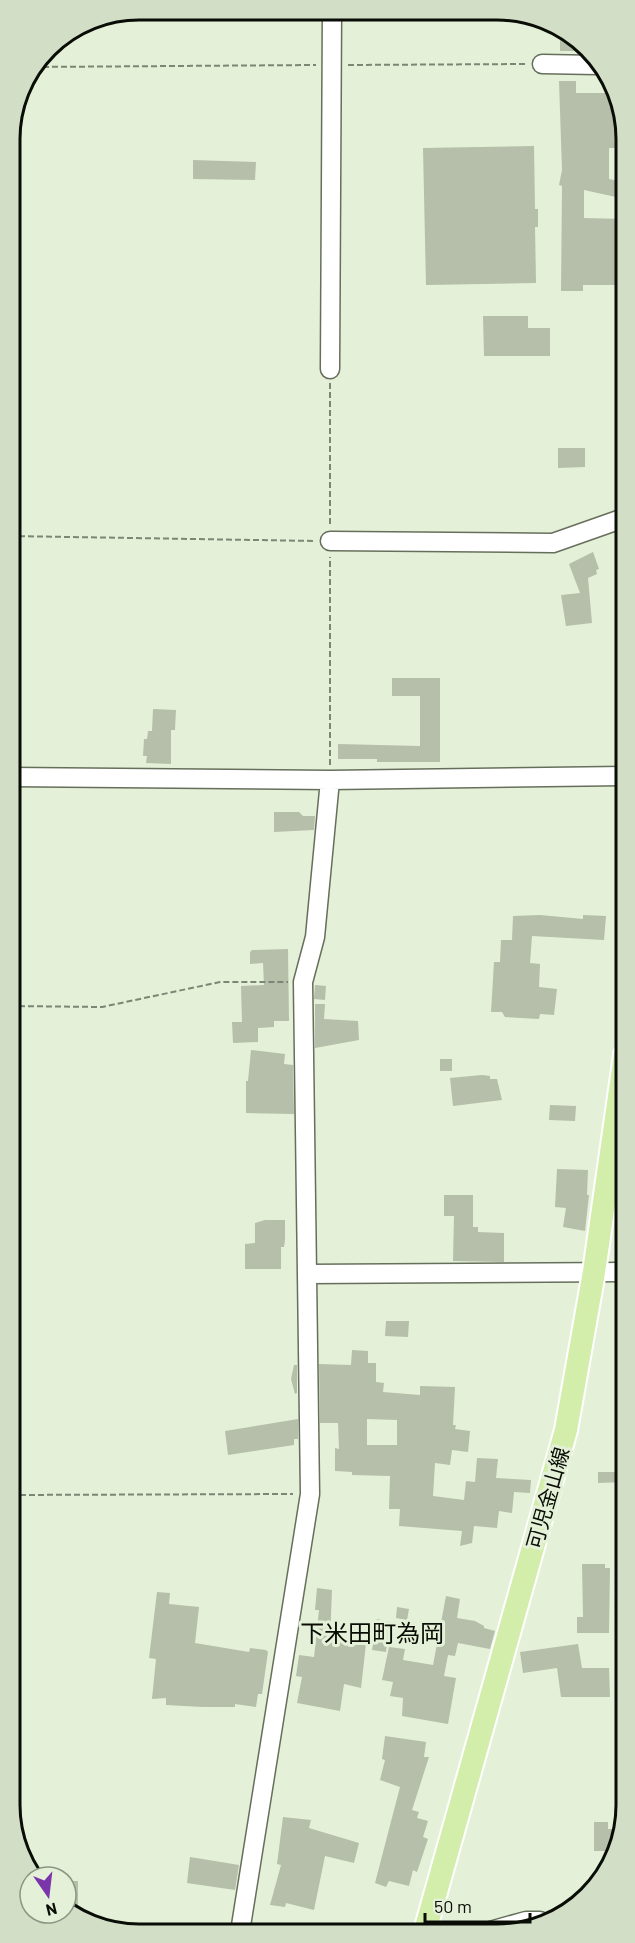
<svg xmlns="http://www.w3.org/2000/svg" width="635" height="1943" font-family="Barlow,'Noto Sans JP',sans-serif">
<rect width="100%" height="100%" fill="#e5f0d8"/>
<!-- building -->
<path fill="#b5bfa9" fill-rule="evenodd" d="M560,38H571L590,51H560Z
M559,81H576V93H613L623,113V148H609V179L619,181L616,197L584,190V218L624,219V285H583V291H561L562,186L559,185L562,170Z
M534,146L535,209H538V227H535L536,283L426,285L423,148Z
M193,160L256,162L255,180L193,179Z
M483,316H528V328H550V356H484Z
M558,448H585V467L558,468Z
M593,552L599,569L596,570L597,574L588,578L592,623L566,626L561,595L580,593L569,564Z
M392,678H440V762H377V759H338V744L420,746V696H392Z
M153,709L176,710L175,730H171V764L146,763L147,756H143L144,739H147L148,731H152Z
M274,812H299L303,816H315L314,830L274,832Z
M540,915L583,919V915L606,916L604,940L532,936L530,963L540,964L539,987L557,989L554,1015L540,1014L539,1019L505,1017L502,1012H491L494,962H500L501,940H512L513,916Z
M288,949L289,1021H274V1027L258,1028V1042L233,1043L232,1022H242L241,986L264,985L263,963L250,964V952L252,950Z
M315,985L326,986L325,1000L314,999Z
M315,1004H325L324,1019L358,1021L359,1040L315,1048Z
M251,1050L285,1054L284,1064L293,1065L294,1114L246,1113V1081H248Z
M440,1059H452V1071H440Z
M482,1075L490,1076V1079H497L502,1100L453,1106L450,1078Z
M550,1105L576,1106L575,1121L549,1120Z
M557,1169L588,1170L587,1195H589L585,1231L563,1227L566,1208L555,1207Z
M444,1195H473V1227H478V1232L504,1233V1262L453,1261L454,1216H444Z
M265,1220H285V1240L284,1247H281V1269H245V1244L255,1243V1223Z
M386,1321H409L408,1337L385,1336Z
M352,1350L368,1351V1363H376V1382L384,1383L383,1392L420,1395V1386L455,1387L453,1425H456L455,1429L470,1431L468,1452L452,1450L450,1465L435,1463L433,1496L464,1500L466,1481L475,1482L477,1458L498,1459L496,1478L531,1480L530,1493L514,1492L512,1513L499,1511L497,1528L474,1526L472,1543L460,1546L462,1531L399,1526L400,1509H389L390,1476L352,1475V1472L335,1471V1448L339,1449L338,1423H320L319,1364L351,1365ZM367,1419L397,1420V1445H367Z
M294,1365H297V1393L295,1394L291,1379Z
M298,1419V1439H294V1445L228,1455L225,1431Z
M615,1429H625V1482L598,1483V1472H615Z
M582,1564H605V1568H610L609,1633H577V1617H583Z
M317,1588L332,1590L330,1640L366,1644L361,1688L344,1684L340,1711L297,1703L302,1677L296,1676L299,1655L314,1657L319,1610H315Z
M157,1592L170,1593L169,1604L199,1607L195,1643L249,1652L250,1648L266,1650L268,1652L262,1694H258L256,1707L235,1704V1707H203L166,1705V1698L152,1699L156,1659L149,1658Z
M446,1596L460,1599L457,1618L475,1621L484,1626V1628L495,1631L490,1649L458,1643L455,1656L448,1655L444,1676L456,1678L448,1724L402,1716L403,1698L390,1696L393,1682L382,1680L389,1647L405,1649L403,1660L433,1665Z
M397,1607L409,1609L407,1620L396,1618Z
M377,1619L390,1622L386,1652L372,1650Z
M578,1644L582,1668H609L610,1697H561L557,1668L523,1673L520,1652Z
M385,1736L426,1742L424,1757H429L412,1810L419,1812L417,1818L428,1821L423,1837L428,1839L417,1872L413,1870L409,1886L389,1881L386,1887L375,1883L400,1787L380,1780L385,1760L382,1759Z
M283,1817L311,1820L309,1828L359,1843L354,1863L325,1856L314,1910L286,1903L285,1907L270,1905L281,1865L277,1864Z
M594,1822H608V1829H619L610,1851H594Z
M190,1857L239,1865L235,1890L187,1883Z
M66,1881H78V1912L66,1906Z"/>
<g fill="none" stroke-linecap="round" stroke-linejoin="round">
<defs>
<path id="minor" d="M542,64L597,65
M330,369L332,10
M330,541L553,543L624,518
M10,777L330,780L624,776
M307,1274L625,1272
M490,1931L526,1921H540
M240,1932L310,1494L303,982L315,937L330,780"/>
<path id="major" d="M425,1931L566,1430L594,1272L625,1055"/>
</defs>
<!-- minor casing -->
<use href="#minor" stroke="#666f5b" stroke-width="21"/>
<!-- major casing -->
<use href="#major" stroke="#fff" stroke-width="26"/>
<!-- path -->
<path stroke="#7d8575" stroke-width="2" stroke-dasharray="6 3" stroke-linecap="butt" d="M348,65L526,64
M34,67L316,65
M330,383V525
M10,536L316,541
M330,765V557
M10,1006L102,1007L220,982H288
M11,1495L293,1494"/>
<!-- minor -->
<use href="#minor" stroke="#fff" stroke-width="18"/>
<!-- major -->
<use href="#major" stroke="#d3eeab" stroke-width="22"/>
</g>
<g text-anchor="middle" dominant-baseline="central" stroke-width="6" stroke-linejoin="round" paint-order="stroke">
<!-- street labels -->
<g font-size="21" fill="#090d06" stroke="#e5f0d8">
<text transform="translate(547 1498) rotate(-74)">可児金山線</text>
</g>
<!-- quarter labels -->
<g font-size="24" fill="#090d06" stroke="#e5f0d8">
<text x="372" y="1632">下米田町為岡</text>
</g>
</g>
<!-- crop -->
<path d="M0 0H635V1943H0ZM139 20H497A119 119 0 0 1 616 139V1805A119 119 0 0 1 497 1924H139A119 119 0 0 1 20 1805V139A119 119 0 0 1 139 20Z" fill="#d3dec7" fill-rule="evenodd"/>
<path fill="none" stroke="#090d06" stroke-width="3" d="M139 20H497A119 119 0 0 1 616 139V1805A119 119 0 0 1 497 1924H139A119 119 0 0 1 20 1805V139A119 119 0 0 1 139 20Z"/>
<!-- north arrow -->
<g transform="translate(48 1895) rotate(166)"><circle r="28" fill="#e5f0d8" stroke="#8d9584" stroke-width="1.5"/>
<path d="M0-4.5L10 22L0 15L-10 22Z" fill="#7935a9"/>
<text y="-9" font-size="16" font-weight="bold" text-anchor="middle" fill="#090d06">N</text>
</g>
<!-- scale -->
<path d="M425 1913v9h105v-9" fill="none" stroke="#090d06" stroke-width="3"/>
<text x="434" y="1913" font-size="18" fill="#090d06" stroke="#e5f0d8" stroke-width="4.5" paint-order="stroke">50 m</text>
</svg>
